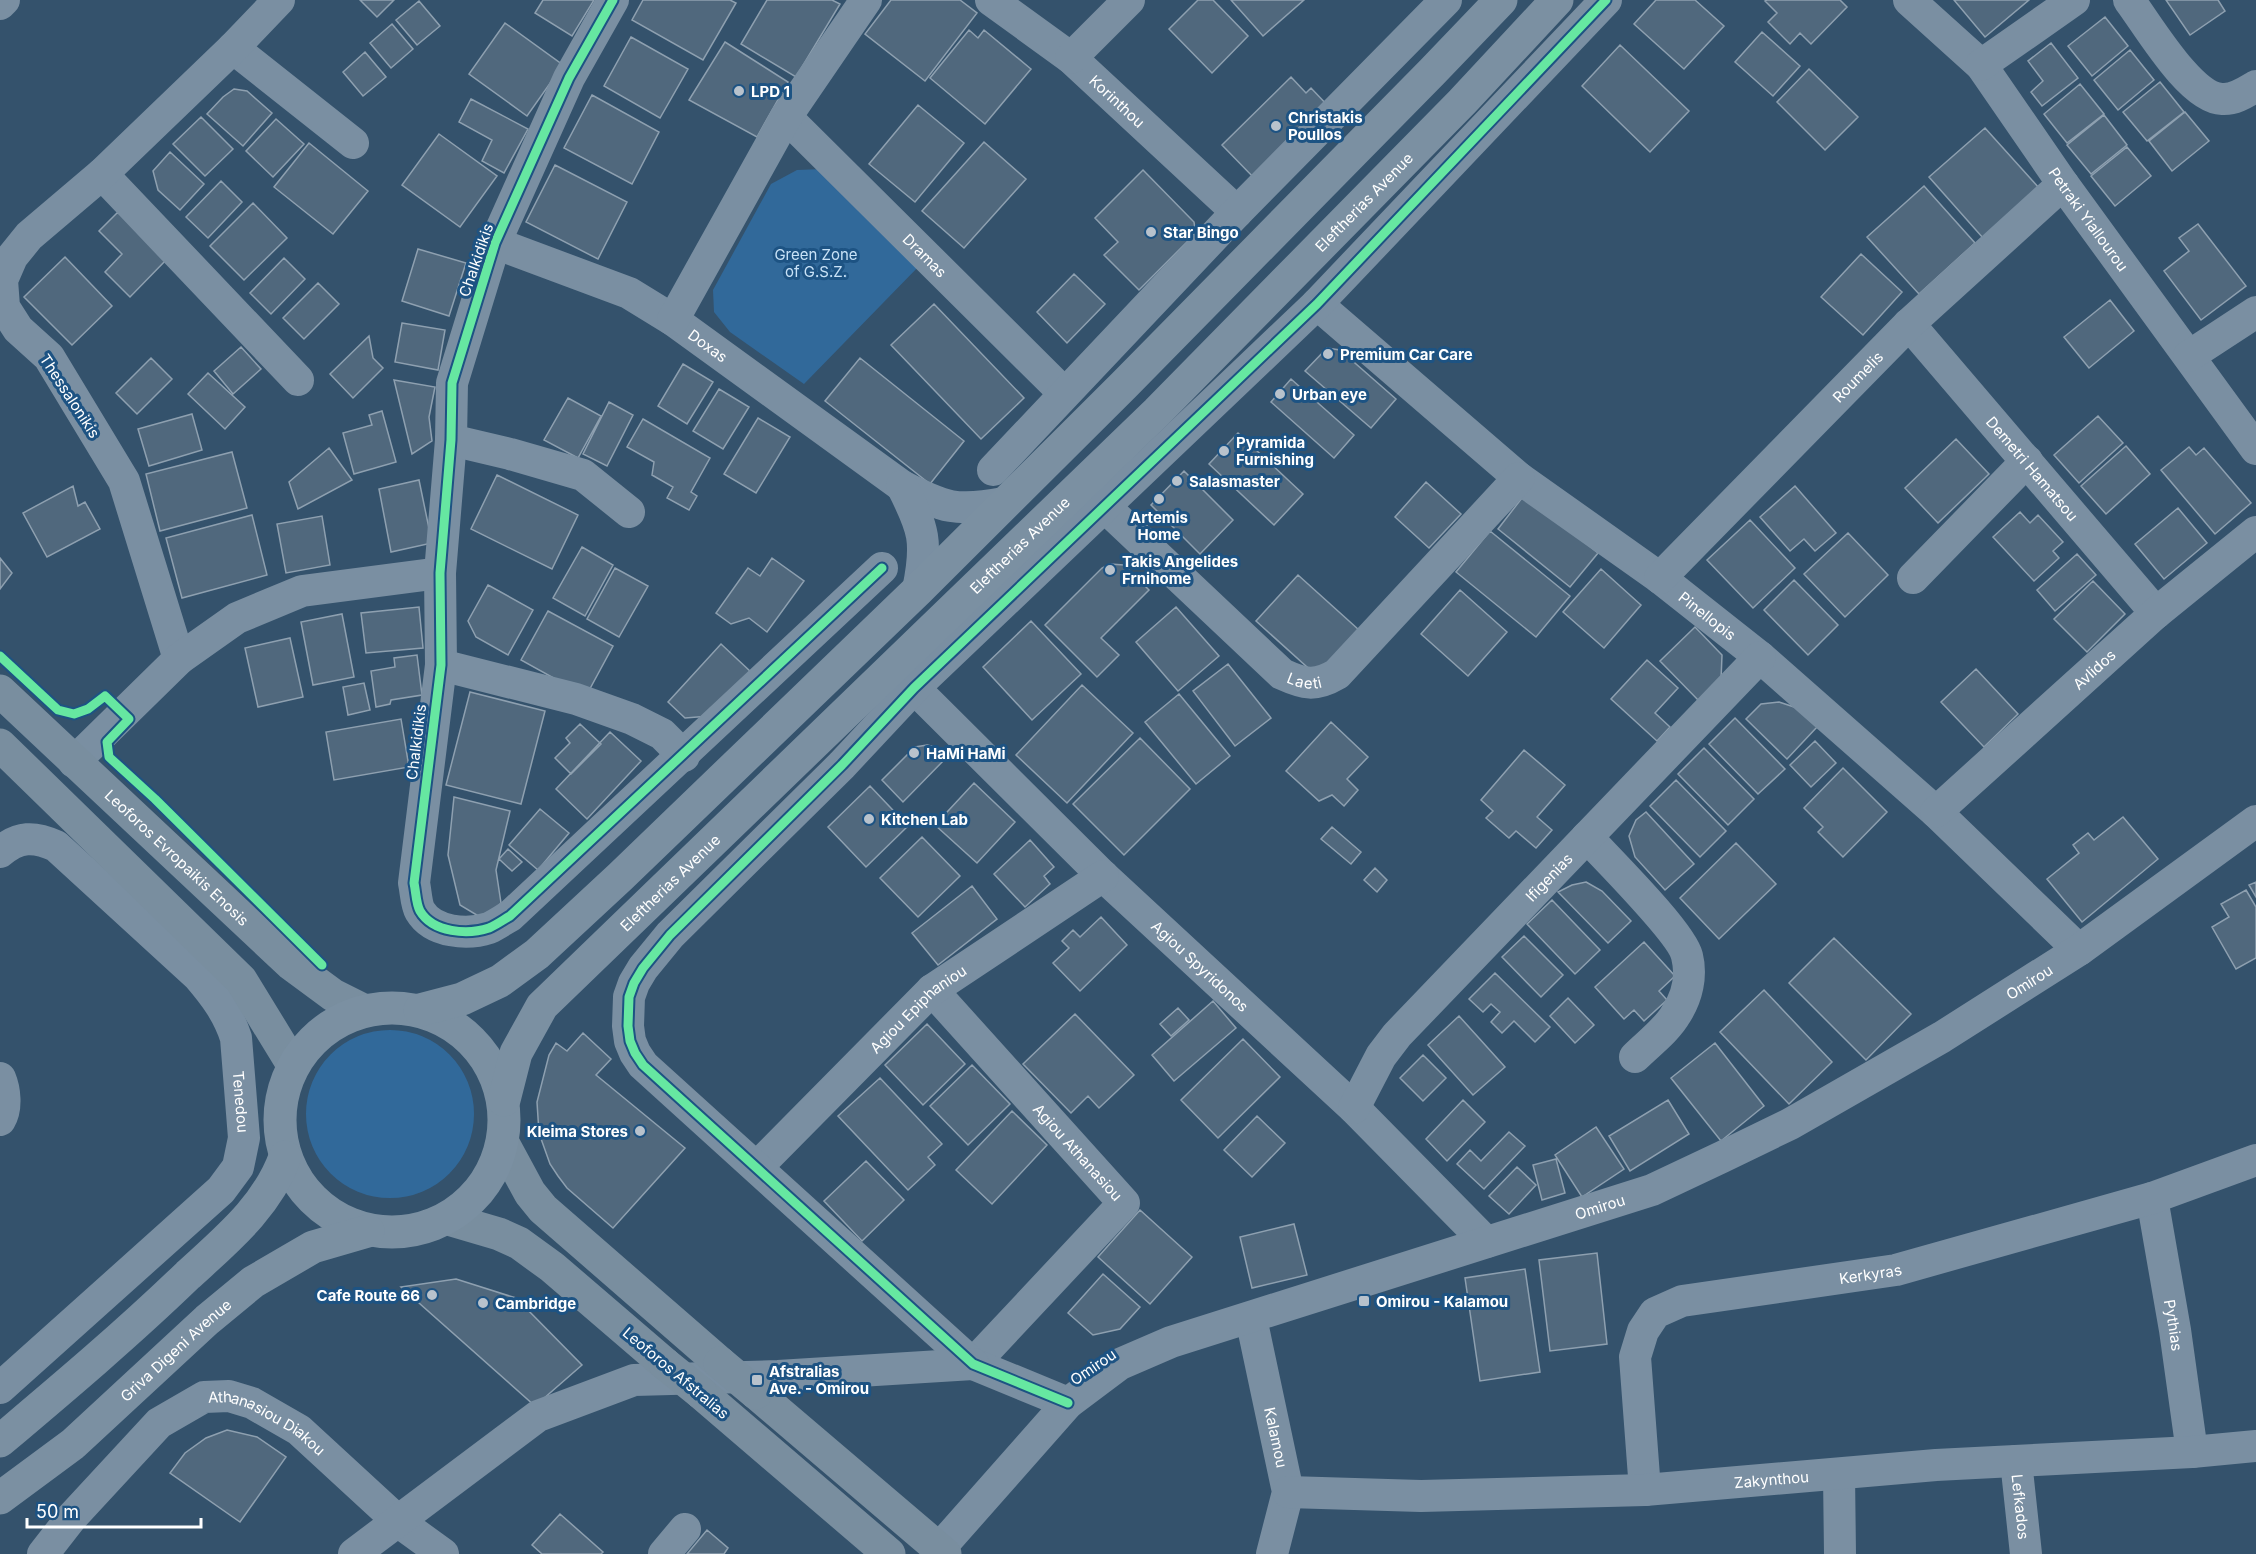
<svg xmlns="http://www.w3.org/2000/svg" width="2256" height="1554" font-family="Inter,sans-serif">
<rect width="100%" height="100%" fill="#34526c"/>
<!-- green -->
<path fill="#31699a" d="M824,169L921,264L804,384L730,332L714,312L713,290L771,184L797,170Z
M306 1114a84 84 0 1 1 168 0a84 84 0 1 1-168 0Z"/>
<!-- building -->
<path fill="#50687d" stroke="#8ea0b0" stroke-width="1.5" d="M360,0H394L377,17Z
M543,0H594L572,36L535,13Z
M643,0H730L736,3L703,60L632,20Z
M767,0H832L840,4L796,77L741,44Z
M891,0H960L977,13L925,81L865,34Z
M1198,0H1213L1248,36L1212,73L1169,29Z
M1231,0H1304L1263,36Z
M1656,0H1695L1724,26L1684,69L1634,24Z
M1767,0H1840L1847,7L1811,44L1800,33L1790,44L1768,22L1777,13L1765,1Z
M1954,0H2029L1985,37Z
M2166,0H2218L2225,11L2190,35Z
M419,1L440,26L417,45L396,20Z
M2105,17L2128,46L2092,76L2068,46Z
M505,23L563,65L527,116L469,74Z
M392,24L413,49L391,68L370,43Z
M969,30L978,38L984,30L1031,69L985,124L930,78Z
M1762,32L1800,66L1773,96L1735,62Z
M631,37L688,69L660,118L604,86Z
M725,42L788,82L757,137L689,100Z
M2051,43L2078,78L2042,106L2031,92L2043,81L2028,61Z
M1620,45L1689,111L1650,152L1582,86Z
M2130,50L2154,80L2118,110L2094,80Z
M365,52L386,77L363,96L343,72Z
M1809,69L1858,117L1825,150L1777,102Z
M1291,77L1306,93L1311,88L1330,108L1256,180L1222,145Z
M2160,82L2184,112L2147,141L2123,112Z
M2080,84L2104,114L2067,143L2044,114Z
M234,89L247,91L272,113L243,146L207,114L223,97Z
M592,95L659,132L632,184L564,148Z
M471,99L528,129L504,173L482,161L492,140L459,122Z
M918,105L964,143L915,202L869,164Z
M2185,112L2209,141L2172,171L2149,141Z
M2104,115L2127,145L2091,174L2067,145Z
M201,117L233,149L205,176L173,144Z
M276,119L304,144L273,177L246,151Z
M1985,128L2039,188L1983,238L1929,177Z
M439,134L497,176L460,227L402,185Z
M984,142L1026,179L964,248L922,211Z
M309,143L368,191L333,234L274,187Z
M2127,147L2151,176L2115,206L2091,176Z
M170,152L204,184L180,210L158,190L153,171Z
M555,165L627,202L598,259L526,222Z
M1143,170L1194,222L1195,229L1193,236L1139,290L1104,255L1118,242L1095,218Z
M221,181L242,202L208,238L186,217Z
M1924,186L1975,243L1919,294L1867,237Z
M253,203L287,238L244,280L210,246Z
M118,212L167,259L130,297L105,272L122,254L99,231Z
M2198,224L2246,286L2201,320L2164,271L2189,251L2179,238Z
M418,249L466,263L449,316L402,301Z
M1861,254L1902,292L1863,335L1821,297Z
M65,257L112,306L72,345L24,297Z
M284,258L305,279L271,314L250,293Z
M1074,274L1105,304L1067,343L1037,312Z
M318,283L339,304L304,339L283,318Z
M2110,300L2134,331L2089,368L2064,337Z
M934,304L1024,398L981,439L891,345Z
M402,323L445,330L438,370L395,362Z
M369,336L373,358L383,368L353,398L330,374Z
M241,347L261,369L233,394L214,371Z
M1327,348L1340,350L1396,399L1371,428L1305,371Z
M151,358L172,379L137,414L116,393Z
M860,358L964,441L930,484L825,401Z
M683,364L713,382L687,424L658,406Z
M208,373L245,407L225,429L188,394Z
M1291,379L1354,435L1334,458L1271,402Z
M394,380L435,387L429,417L432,441L412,454Z
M719,389L749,407L723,449L693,431Z
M568,398L601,416L578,458L544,440Z
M609,402L633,415L607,466L583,454Z
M382,411L396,462L354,474L343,433L372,425L369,415Z
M192,414L202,450L149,466L138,429Z
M2098,416L2123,443L2079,483L2054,455Z
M758,418L790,437L756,493L724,474Z
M643,419L710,458L691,492L697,496L689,510L667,498L673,487L652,475L654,462L627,447Z
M1238,433L1303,494L1274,525L1209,464Z
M1956,439L1989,474L1938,523L1905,488Z
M2126,446L2150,474L2106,514L2081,486Z
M2189,447L2196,455L2204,448L2251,503L2215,534L2161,470Z
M329,448L352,480L298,509L289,482Z
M232,452L247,508L160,531L146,474Z
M1184,471L1233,520L1200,554L1151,505Z
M497,475L578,515L552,569L471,529Z
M419,480L432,543L391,552L379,489Z
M1426,482L1461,514L1429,548L1395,517Z
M73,486L78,506L85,502L100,529L47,557L23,513Z
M1795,486L1836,533L1815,551L1804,539L1790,551L1760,517Z
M1525,494L1598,553L1570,587L1498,529Z
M2178,508L2207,543L2164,579L2135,544Z
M2020,512L2030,523L2038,515L2063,542L2053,551L2059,558L2034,581L1993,537Z
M252,515L267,575L182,598L166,538Z
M322,516L330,565L286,573L277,524Z
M1750,520L1795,568L1753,608L1707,560Z
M1490,531L1570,596L1536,637L1456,572Z
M1848,533L1888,575L1845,617L1804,574Z
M582,547L613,565L585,616L553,598Z
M2077,554L2096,575L2055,611L2037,590Z
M0,558L12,573L0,589Z
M772,558L804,581L767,632L749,618L731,624L716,613L748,568L760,576Z
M1110,564L1124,565L1149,590L1101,638L1119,655L1097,677L1045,625L1102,568Z
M615,568L648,586L619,637L587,619Z
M1601,569L1641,605L1604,648L1563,612Z
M1298,575L1359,630L1317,676L1256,621Z
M1794,580L1838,625L1808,655L1764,610Z
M2093,581L2125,614L2087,652L2054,619Z
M488,585L533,610L508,655L476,637L468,621Z
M1460,590L1507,632L1468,676L1421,634Z
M419,607L423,648L366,653L361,613Z
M1176,607L1219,656L1178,691L1136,642Z
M548,611L613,646L586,696L521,660Z
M342,614L354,677L313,685L301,622Z
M1031,621L1081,674L1032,720L983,667Z
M1695,627L1722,655L1721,680L1699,701L1660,661Z
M290,638L303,697L258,707L245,648Z
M721,644L751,672L710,716L685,718L668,702Z
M417,655L422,695L391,700L390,704L376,707L371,671L395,667L394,658Z
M1647,660L1678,688L1655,713L1670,727L1657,741L1611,699Z
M1228,664L1271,718L1235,746L1193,691Z
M1976,669L2018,714L1984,747L1941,702Z
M364,683L370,710L348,715L343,687Z
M1082,685L1133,733L1067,803L1016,755Z
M470,692L545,711L521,804L446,785Z
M1179,694L1230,756L1196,784L1145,722Z
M1779,702L1797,708L1817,727L1787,759L1746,719L1761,704Z
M1735,718L1785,769L1758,794L1709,744Z
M401,719L409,767L334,780L326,732Z
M1331,722L1368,757L1347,779L1358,790L1344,806L1332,795L1319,801L1286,771Z
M580,724L601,744L571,774L555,758L570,743L566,738Z
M610,732L641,761L587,819L556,789Z
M1140,738L1190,789L1124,855L1073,804Z
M1815,741L1836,763L1811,787L1790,765Z
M927,745L935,747L946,758L903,802L882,780L915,747Z
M1704,748L1754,799L1728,825L1678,774Z
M1524,750L1565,785L1537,817L1552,830L1536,848L1516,831L1509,838L1486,818L1493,811L1481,800Z
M1843,768L1887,812L1843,857L1818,832L1823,827L1804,808Z
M1676,780L1726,831L1700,857L1650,806Z
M974,783L1015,822L977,863L935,825Z
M870,786L908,826L866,867L828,827Z
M454,797L510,811L496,870L501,903L485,920L460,905L448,855Z
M540,809L569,833L538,870L509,845Z
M1646,812L1694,864L1665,890L1635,857L1629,836L1636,820Z
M2123,817L2158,859L2082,922L2047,879L2079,853L2073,845L2088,833L2094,840Z
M1332,827L1361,852L1351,864L1321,839Z
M922,837L960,876L918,917L880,878Z
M1030,840L1054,867L1044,876L1050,884L1025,907L994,874Z
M1736,843L1776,884L1719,939L1680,898Z
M508,849L522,862L512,871L499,859Z
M1375,868L1387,880L1377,892L1364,880Z
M1586,882L1602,891L1631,921L1608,943L1558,892L1572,885Z
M2256,882V897L2249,885Z
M972,886L997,919L938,965L912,933Z
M2246,890L2256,907V958L2236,969L2212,927L2229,917L2221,904Z
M1552,900L1600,950L1575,974L1527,924Z
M1101,917L1127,945L1080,991L1053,963L1069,948L1062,941L1073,930L1080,937Z
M1524,936L1563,975L1541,997L1502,957Z
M1834,938L1911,1014L1866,1060L1789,983Z
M1644,942L1675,976L1659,991L1667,1000L1644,1021L1634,1010L1624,1019L1595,987Z
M1495,973L1550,1027L1535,1042L1514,1021L1502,1033L1491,1022L1500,1012L1491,1004L1483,1012L1469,999Z
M1764,990L1832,1062L1789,1104L1720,1032Z
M1568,998L1594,1025L1575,1043L1550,1016Z
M1213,1001L1236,1028L1174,1081L1152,1055Z
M1178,1008L1189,1020L1171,1036L1160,1024Z
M1075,1014L1134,1075L1099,1108L1088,1096L1071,1113L1023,1064Z
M1459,1016L1505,1067L1473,1095L1428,1045Z
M927,1024L965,1064L923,1105L885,1065Z
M583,1033L611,1059L596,1075L685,1148L613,1228L567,1188L558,1176L550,1164L539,1133L537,1102L549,1055L556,1043L567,1051Z
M1243,1039L1280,1077L1218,1138L1181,1100Z
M1715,1043L1764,1106L1721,1141L1671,1078Z
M1423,1055L1446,1078L1423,1101L1400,1078Z
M972,1065L1010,1104L968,1145L930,1106Z
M880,1078L942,1144L928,1157L935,1165L908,1190L838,1116Z
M1463,1100L1485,1122L1447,1161L1426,1139Z
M1668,1100L1689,1134L1630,1171L1609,1136Z
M1012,1111L1047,1145L992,1204L956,1170Z
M1257,1116L1285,1143L1252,1177L1224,1150Z
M1596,1127L1624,1169L1582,1197L1555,1155Z
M1509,1132L1525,1146L1484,1189L1457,1164L1470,1150L1481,1161Z
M1556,1159L1565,1193L1542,1200L1533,1165Z
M866,1161L904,1200L862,1241L824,1201Z
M1517,1167L1536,1185L1509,1214L1489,1196Z
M1140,1210L1192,1257L1150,1304L1098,1257Z
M1294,1224L1307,1275L1252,1288L1240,1237Z
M1597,1253L1607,1344L1550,1351L1539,1260Z
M1525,1269L1540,1372L1480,1381L1465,1278Z
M1103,1274L1140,1307L1120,1329L1093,1335L1068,1313Z
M456,1279L516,1298L582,1365L535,1406L401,1287Z
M227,1430L257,1437L286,1457L240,1522L170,1473L185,1453L206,1438Z
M560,1514L603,1552L601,1554H542L532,1545Z
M707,1530L728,1548L724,1554H687Z"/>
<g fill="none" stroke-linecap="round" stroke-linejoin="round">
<!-- minor -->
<g stroke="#7a8fa2" stroke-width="32">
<path d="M613,0L569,78L495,243L452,383L451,440L440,573L441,665L414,883C416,892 416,904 420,911C433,933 468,935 489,928C496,925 503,920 510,916L882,568"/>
<path id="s1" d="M991,0L1071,58L1237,212"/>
<path id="s2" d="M1909,0L1981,65L2063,184L2256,449"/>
<path d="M2129,0C2148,25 2190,98 2222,99C2235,100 2246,92 2256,86"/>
<path d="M0,4L4,0"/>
<path d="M233,48L353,143"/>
<path d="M1071,58L1129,0"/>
<path d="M1981,65L2074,0"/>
<path id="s3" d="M786,117L1064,393"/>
<path d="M102,174L298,380"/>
<path id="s4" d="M495,243L629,293L673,320L902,486C944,508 957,512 1004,503"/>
<path id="s5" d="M1317,304L1519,478L1660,578L1760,657L1936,812L2079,950"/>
<path d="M673,320L786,117L866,0"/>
<path id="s6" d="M1909,324L2156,613"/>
<path d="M2189,356L2256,312"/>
<path d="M451,440L510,454L583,475L629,512"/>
<path d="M993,470L1237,212L1446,0"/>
<path d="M902,486C924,529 928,542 918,590"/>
<path id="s7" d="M1105,507L1282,674C1304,684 1315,687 1337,674L1519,478"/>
<path id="s8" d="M1660,578L1909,324L2063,184"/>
<path d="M1913,578L2027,461"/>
<path d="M179,659L124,481L49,357L18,329L4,307L2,280L12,257L29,236L102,174L233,48L279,0"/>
<path d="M441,665L576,699L632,719L662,734L684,756"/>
<path id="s9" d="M914,688L1103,876L1354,1108L1486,1242"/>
<path d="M74,762L179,659L237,618L302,591L440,573"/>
<path id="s10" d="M1936,812L2156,613L2256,532"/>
<path d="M1587,837C1607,859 1682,933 1687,956C1692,976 1687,997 1676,1014C1667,1030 1648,1044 1635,1057"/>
<path id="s11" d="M0,852C19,836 34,836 56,846L198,976C215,996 228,1013 236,1038L244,1138L238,1167L221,1190L0,1388"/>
<path id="s12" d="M932,990L1124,1203L973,1364"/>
<path d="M0,1078C5,1090 7,1108 0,1120"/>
<path id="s13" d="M1354,1108L1381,1056L1397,1035L1760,657"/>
<path id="s14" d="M757,1167L932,990L1103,876"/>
<path id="s15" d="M2152,1198L2175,1330L2192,1452"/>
<path id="s16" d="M1251,1318L1288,1492L1272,1554"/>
<path d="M1068,1403L973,1364L643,1065L635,1053L630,1041L628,1026L629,997L634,983L643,968L670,935L842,765L914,688L1317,304L1606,0"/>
<path id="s17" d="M2016,1461L2026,1554"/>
<path d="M1839,1474L1840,1554"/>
<path id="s18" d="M1645,1490L1635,1357L1643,1331L1655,1313L1682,1301L1896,1270L2152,1198L2256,1160"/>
<path id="s19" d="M1288,1492L1421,1496L1645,1490L1936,1465L2192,1452L2256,1446"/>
<path id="s20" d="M939,1549L1068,1403L1120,1364L1171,1342L1652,1190L1722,1157L1790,1124L1942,1037L2079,950L2256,821"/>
<path id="s21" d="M43,1554L72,1517L159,1423L204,1397L229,1396L252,1403L299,1430L399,1522L443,1554"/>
<path d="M354,1554L538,1416L634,1380L778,1376L973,1364"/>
<path d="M664,1554L685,1529"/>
</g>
<!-- major -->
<g stroke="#798e9f" stroke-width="33">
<path id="s22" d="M0,691L291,964L333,995L363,1010"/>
<path d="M0,745L241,980L293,1065"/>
<path d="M503,1143L530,1193L543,1209L720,1363"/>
<path d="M448,1219L499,1234L519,1243L552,1267L665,1364"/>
<path d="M701,1393L889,1554"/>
<path d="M756,1393L945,1554"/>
</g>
<!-- highway -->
<g stroke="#7b90a2" stroke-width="33">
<circle cx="392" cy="1120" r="112"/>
<path d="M420,1010L462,999L500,981L537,954L620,877L918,590L1124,385L1432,72L1501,0"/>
<path id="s23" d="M504,1100L516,1053L542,1006L1157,412L1462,102L1557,0"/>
<path d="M0,1441C64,1387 128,1333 188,1275C226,1240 267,1207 285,1157"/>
<path id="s24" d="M0,1498L73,1444L207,1320L253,1282L313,1247L368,1231"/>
</g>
<!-- major-bridge -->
<path stroke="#798e9f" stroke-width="33" d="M720,1363L756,1393
M665,1364L701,1393"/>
<defs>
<path id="cycleway" d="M613,0L569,78L495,243L452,383L451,440L440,573L441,665L414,883C416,892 416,904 420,911C433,933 468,935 489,928C496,925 503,920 510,916L882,568
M0,656L58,710L74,714L88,709L105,696L129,719L107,742L109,757L155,799L322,965
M1068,1403L973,1364L643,1065L635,1053L630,1041L628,1026L629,997L634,983L643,968L670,935L842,765L914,688L1317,304L1606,0"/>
</defs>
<!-- cycleway casing -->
<use href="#cycleway" stroke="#1d5383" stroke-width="13"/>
<!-- cycleway -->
<use href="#cycleway" stroke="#66e7a1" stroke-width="9"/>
</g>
<!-- markers -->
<g fill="#b8c2cc" stroke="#1d5383" stroke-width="2">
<circle cx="739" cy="91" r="6"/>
<circle cx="1276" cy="126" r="6"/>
<circle cx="1151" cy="232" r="6"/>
<circle cx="1328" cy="354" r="6"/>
<circle cx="1280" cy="394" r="6"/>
<circle cx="1224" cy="451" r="6"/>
<circle cx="1177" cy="481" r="6"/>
<circle cx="1159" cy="499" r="6"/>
<circle cx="1110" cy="570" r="6"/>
<circle cx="914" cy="753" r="6"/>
<circle cx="869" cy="819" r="6"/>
<circle cx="640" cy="1131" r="6"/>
<circle cx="432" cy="1295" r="6"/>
<rect x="1358" y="1295" width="12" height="12" rx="3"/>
<circle cx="483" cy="1303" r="6"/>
<rect x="751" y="1374" width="12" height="12" rx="3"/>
</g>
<g text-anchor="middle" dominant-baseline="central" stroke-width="6" stroke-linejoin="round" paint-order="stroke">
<!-- poi labels -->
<g font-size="15" font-weight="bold" fill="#fff" stroke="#1d5383" text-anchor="start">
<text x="751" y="91">LPD 1</text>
<text x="1288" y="117">Christakis<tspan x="1288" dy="17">Poullos</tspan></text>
<text x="1163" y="232">Star Bingo</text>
<text x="1340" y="354">Premium Car Care</text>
<text x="1292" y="394">Urban eye</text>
<text x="1236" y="442">Pyramida<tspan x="1236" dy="17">Furnishing</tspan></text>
<text x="1189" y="481">Salasmaster</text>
<text x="1159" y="517" text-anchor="middle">Artemis<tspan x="1159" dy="17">Home</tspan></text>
<text x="1122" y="561">Takis Angelides<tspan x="1122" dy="17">Frnihome</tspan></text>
<text x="926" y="753">HaMi HaMi</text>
<text x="881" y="819">Kitchen Lab</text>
<text x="628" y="1131" text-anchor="end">Kleima Stores</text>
<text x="420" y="1295" text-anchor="end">Cafe Route 66</text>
<text x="1376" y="1301">Omirou - Kalamou</text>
<text x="495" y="1303">Cambridge</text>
<text x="769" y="1371">Afstralias<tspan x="769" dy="17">Ave. - Omirou</tspan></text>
</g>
<!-- street labels -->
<g font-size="15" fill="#fff" stroke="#1d5383">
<text stroke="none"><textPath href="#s1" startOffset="162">Korinthou</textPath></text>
<text stroke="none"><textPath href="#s23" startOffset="1252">Eleftherias Avenue</textPath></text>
<text stroke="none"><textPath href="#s2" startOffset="285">Petraki Yiallourou</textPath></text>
<text stroke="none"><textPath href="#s3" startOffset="196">Dramas</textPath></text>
<text transform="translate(476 260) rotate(-71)">Chalkidikis</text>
<text stroke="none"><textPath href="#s4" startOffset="238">Doxas</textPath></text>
<text stroke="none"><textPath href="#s8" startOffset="282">Roumelis</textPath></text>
<text transform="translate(70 396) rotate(57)">Thessalonikis</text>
<text stroke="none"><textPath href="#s6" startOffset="190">Demetri Hamatsou</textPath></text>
<text stroke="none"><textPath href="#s23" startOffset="766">Eleftherias Avenue</textPath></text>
<text stroke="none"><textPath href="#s5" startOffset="500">Pinellopis</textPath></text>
<text stroke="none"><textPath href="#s10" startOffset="213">Avlidos</textPath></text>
<text stroke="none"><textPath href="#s7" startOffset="267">Laeti</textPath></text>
<text transform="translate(416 742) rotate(-83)">Chalkidikis</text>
<text stroke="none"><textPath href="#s22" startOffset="243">Leoforos Evropaikis Enosis</textPath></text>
<text stroke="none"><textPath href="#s13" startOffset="304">Ifigenias</textPath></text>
<text stroke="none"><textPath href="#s23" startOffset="280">Eleftherias Avenue</textPath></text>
<text stroke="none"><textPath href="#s9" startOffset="399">Agiou Spyridonos</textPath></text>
<text stroke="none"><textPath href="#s20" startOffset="1251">Omirou</textPath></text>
<text stroke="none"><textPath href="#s14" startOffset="226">Agiou Epiphaniou</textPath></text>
<text stroke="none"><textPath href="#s11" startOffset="390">Tenedou</textPath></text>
<text stroke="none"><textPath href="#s12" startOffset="218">Agiou Athanasiou</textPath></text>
<text stroke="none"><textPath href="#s20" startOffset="765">Omirou</textPath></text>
<text stroke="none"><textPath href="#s18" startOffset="402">Kerkyras</textPath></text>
<text stroke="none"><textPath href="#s15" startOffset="129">Pythias</textPath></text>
<text stroke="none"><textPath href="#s24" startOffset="230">Griva Digeni Avenue</textPath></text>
<text transform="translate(1093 1367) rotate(-34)">Omirou</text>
<text transform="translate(676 1373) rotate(40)">Leoforos Afstralias</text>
<text stroke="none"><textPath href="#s21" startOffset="297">Athanasiou Diakou</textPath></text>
<text stroke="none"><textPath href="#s16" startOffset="122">Kalamou</textPath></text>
<text stroke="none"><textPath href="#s19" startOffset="484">Zakynthou</textPath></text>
<text stroke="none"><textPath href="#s17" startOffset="46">Lefkados</textPath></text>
</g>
<!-- park labels -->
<g font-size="15" fill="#c8e2f7" stroke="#1d5383">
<text x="816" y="254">Green Zone<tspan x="816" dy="17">of G.S.Z.</tspan></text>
</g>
</g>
<!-- scale -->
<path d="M27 1518v9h174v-9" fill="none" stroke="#ffffff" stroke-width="3"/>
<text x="36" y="1518" font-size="18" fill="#ffffff" stroke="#1d5383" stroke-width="4.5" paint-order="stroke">50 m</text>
</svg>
